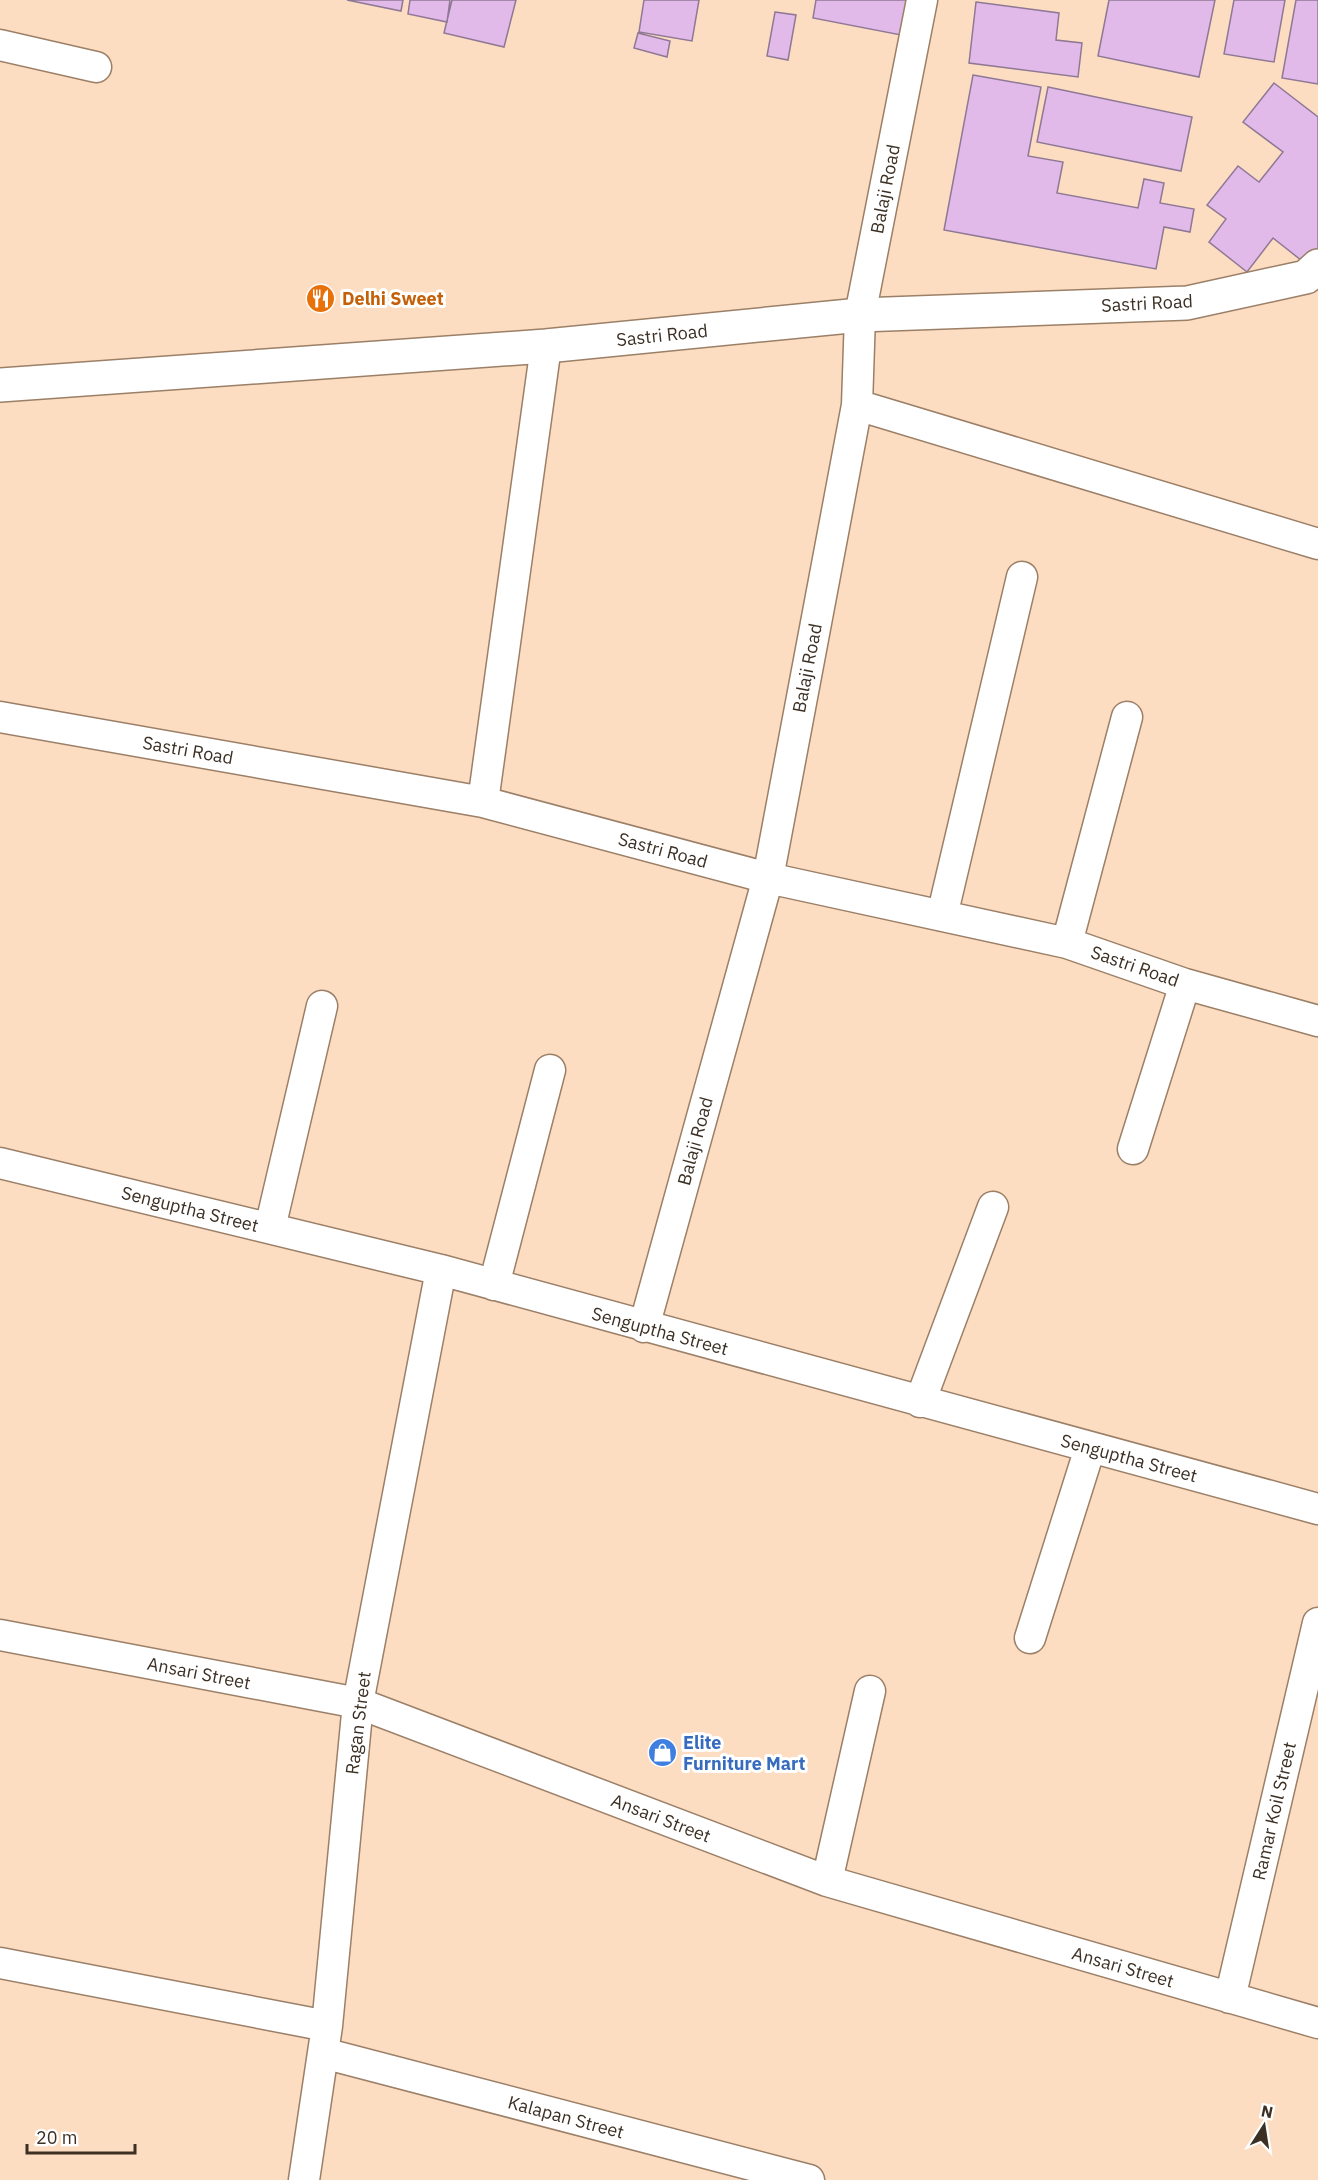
<svg xmlns="http://www.w3.org/2000/svg" width="1318" height="2180" font-family="'IBM Plex Sans',sans-serif">
<rect width="100%" height="100%" fill="#fcddc2"/>
<!-- building -->
<path fill="#e1baea" stroke="#8f7894" stroke-width="1.5" d="M347,0H403L401,11Z
M410,0H450L447,22L408,14Z
M452,0H516L504,47L444,33Z
M644,0H699L692,41L639,32Z
M816,0H914L906,36L813,18Z
M1109,0H1215L1199,77L1098,56Z
M1234,0H1285L1274,62L1224,54Z
M1296,0H1318V84L1282,78Z
M976,2L1059,13L1056,40L1082,43L1078,77L969,63Z
M775,12L796,15L788,60L767,56Z
M638,33L670,41L667,57L634,48Z
M973,75L1041,87L1028,156L1063,162L1057,193L1138,208L1144,179L1164,183L1160,203L1194,209L1190,232L1164,227L1156,269L944,230Z
M1274,83L1318,117V259L1311,268L1273,238L1247,272L1209,242L1226,219L1207,205L1238,166L1259,182L1283,152L1243,122Z
M1048,87L1192,117L1181,171L1037,142Z"/>
<g fill="none" stroke-linecap="round" stroke-linejoin="round">
<defs>
<path id="street" d="M0,45L96,67
M857,405L1318,544
M0,717L483,802L768,878L1067,943L1185,984L1318,1021
M483,802L546,346
M942,916L1022,577
M1067,943L1127,717
M1133,1149L1185,984
M0,1163L441,1270L1318,1509
M270,1228L322,1006
M494,1285L550,1070
M644,1327L768,878L857,405L860,315L922,0
M920,1402L993,1207
M0,1635L358,1703L827,1881L1318,2023
M1030,1638L1090,1448
M827,1881L870,1691
M0,1963L327,2026
M1230,1998L1318,1623
M323,2053L809,2180
M304,2180L327,2026L358,1703L441,1270"/>
<path id="secondary" d="M0,385L546,346L860,315L1187,303L1306,277L1318,266"/>
</defs>
<!-- street casing -->
<use href="#street" stroke="#9b7f67" stroke-width="33"/>
<!-- secondary casing -->
<use href="#secondary" stroke="#9b7f67" stroke-width="36"/>
<!-- street -->
<use href="#street" stroke="#fff" stroke-width="30"/>
<!-- secondary -->
<use href="#secondary" stroke="#fff" stroke-width="33"/>
</g>
<!-- icons -->
<defs>
<symbol id="restaurant-disc" viewBox="-11 -11 22 22"><circle r="9.5" fill="#e8710a" stroke="#fff"/><path d="M-5-6h1v4h1v-4h1v4h1v-4h1v5L-1.5 .5V6h-2V.5L-5-1ZM5-6V6H3V1.5H1.5Q1.5-4 5-6Z" fill="#fff"/></symbol>
<symbol id="shop-disc" viewBox="-11 -11 22 22"><circle r="9.5" fill="#3f7fe0" stroke="#fff"/><path d="M-5-2.5h2.3a2.7 3.5 0 0 1 5.4 0H5L5.5 6h-11ZM-1.5-2.5h3a1.5 2.3 0 0 0-3 0Z" fill="#fff"/></symbol>
</defs>
<g fill-rule="evenodd">
<use href="#restaurant-disc" x="304" y="282" width="33" height="33"/>
<use href="#shop-disc" x="646" y="1736" width="33" height="33"/>
</g>
<g text-anchor="middle" dominant-baseline="central" stroke-width="6" stroke-linejoin="round" paint-order="stroke">
<!-- street labels -->
<g font-size="18" fill="#3c3025" stroke="#fff">
<text transform="translate(885 189) rotate(-79)">Balaji Road</text>
<text transform="translate(1147 303) rotate(-3)">Sastri Road</text>
<text transform="translate(662 335) rotate(-6)">Sastri Road</text>
<text transform="translate(807 668) rotate(-79)">Balaji Road</text>
<text transform="translate(188 750) rotate(10)">Sastri Road</text>
<text transform="translate(663 850) rotate(15)">Sastri Road</text>
<text transform="translate(1135 966) rotate(19)">Sastri Road</text>
<text transform="translate(695 1141) rotate(-75)">Balaji Road</text>
<text transform="translate(190 1209) rotate(14)">Senguptha Street</text>
<text transform="translate(660 1331) rotate(15)">Senguptha Street</text>
<text transform="translate(1129 1458) rotate(15)">Senguptha Street</text>
<text transform="translate(199 1673) rotate(11)">Ansari Street</text>
<text transform="translate(358 1723) rotate(-83)">Ragan Street</text>
<text transform="translate(1274 1811) rotate(-77)">Ramar Koil Street</text>
<text transform="translate(661 1818) rotate(21)">Ansari Street</text>
<text transform="translate(1123 1967) rotate(16)">Ansari Street</text>
<text transform="translate(566 2117) rotate(15)">Kalapan Street</text>
</g>
<!-- food labels -->
<g font-size="18" font-weight="bold" fill="#c56008" stroke="#fff" text-anchor="start">
<text x="342" y="298">Delhi Sweet</text>
</g>
<!-- shop labels -->
<g font-size="18" font-weight="bold" fill="#366cbe" stroke="#fff" text-anchor="start">
<text x="683" y="1742">Elite<tspan x="683" dy="21">Furniture Mart</tspan></text>
</g>
</g>
<!-- north arrow -->
<g transform="translate(1264 2126) rotate(12)" stroke="#ffffff" stroke-width="4.5" paint-order="stroke">
<path d="M0-4.5L10 22L0 15L-10 22Z" fill="#3c3025"/>
<text y="-9" font-size="16" font-weight="bold" text-anchor="middle" fill="#3c3025">N</text>
</g>
<!-- scale -->
<path d="M27 2144v9h108v-9" fill="none" stroke="#3c3025" stroke-width="3"/>
<text x="36" y="2144" font-size="18" fill="#3c3025" stroke="#ffffff" stroke-width="4.5" paint-order="stroke">20 m</text>
</svg>
